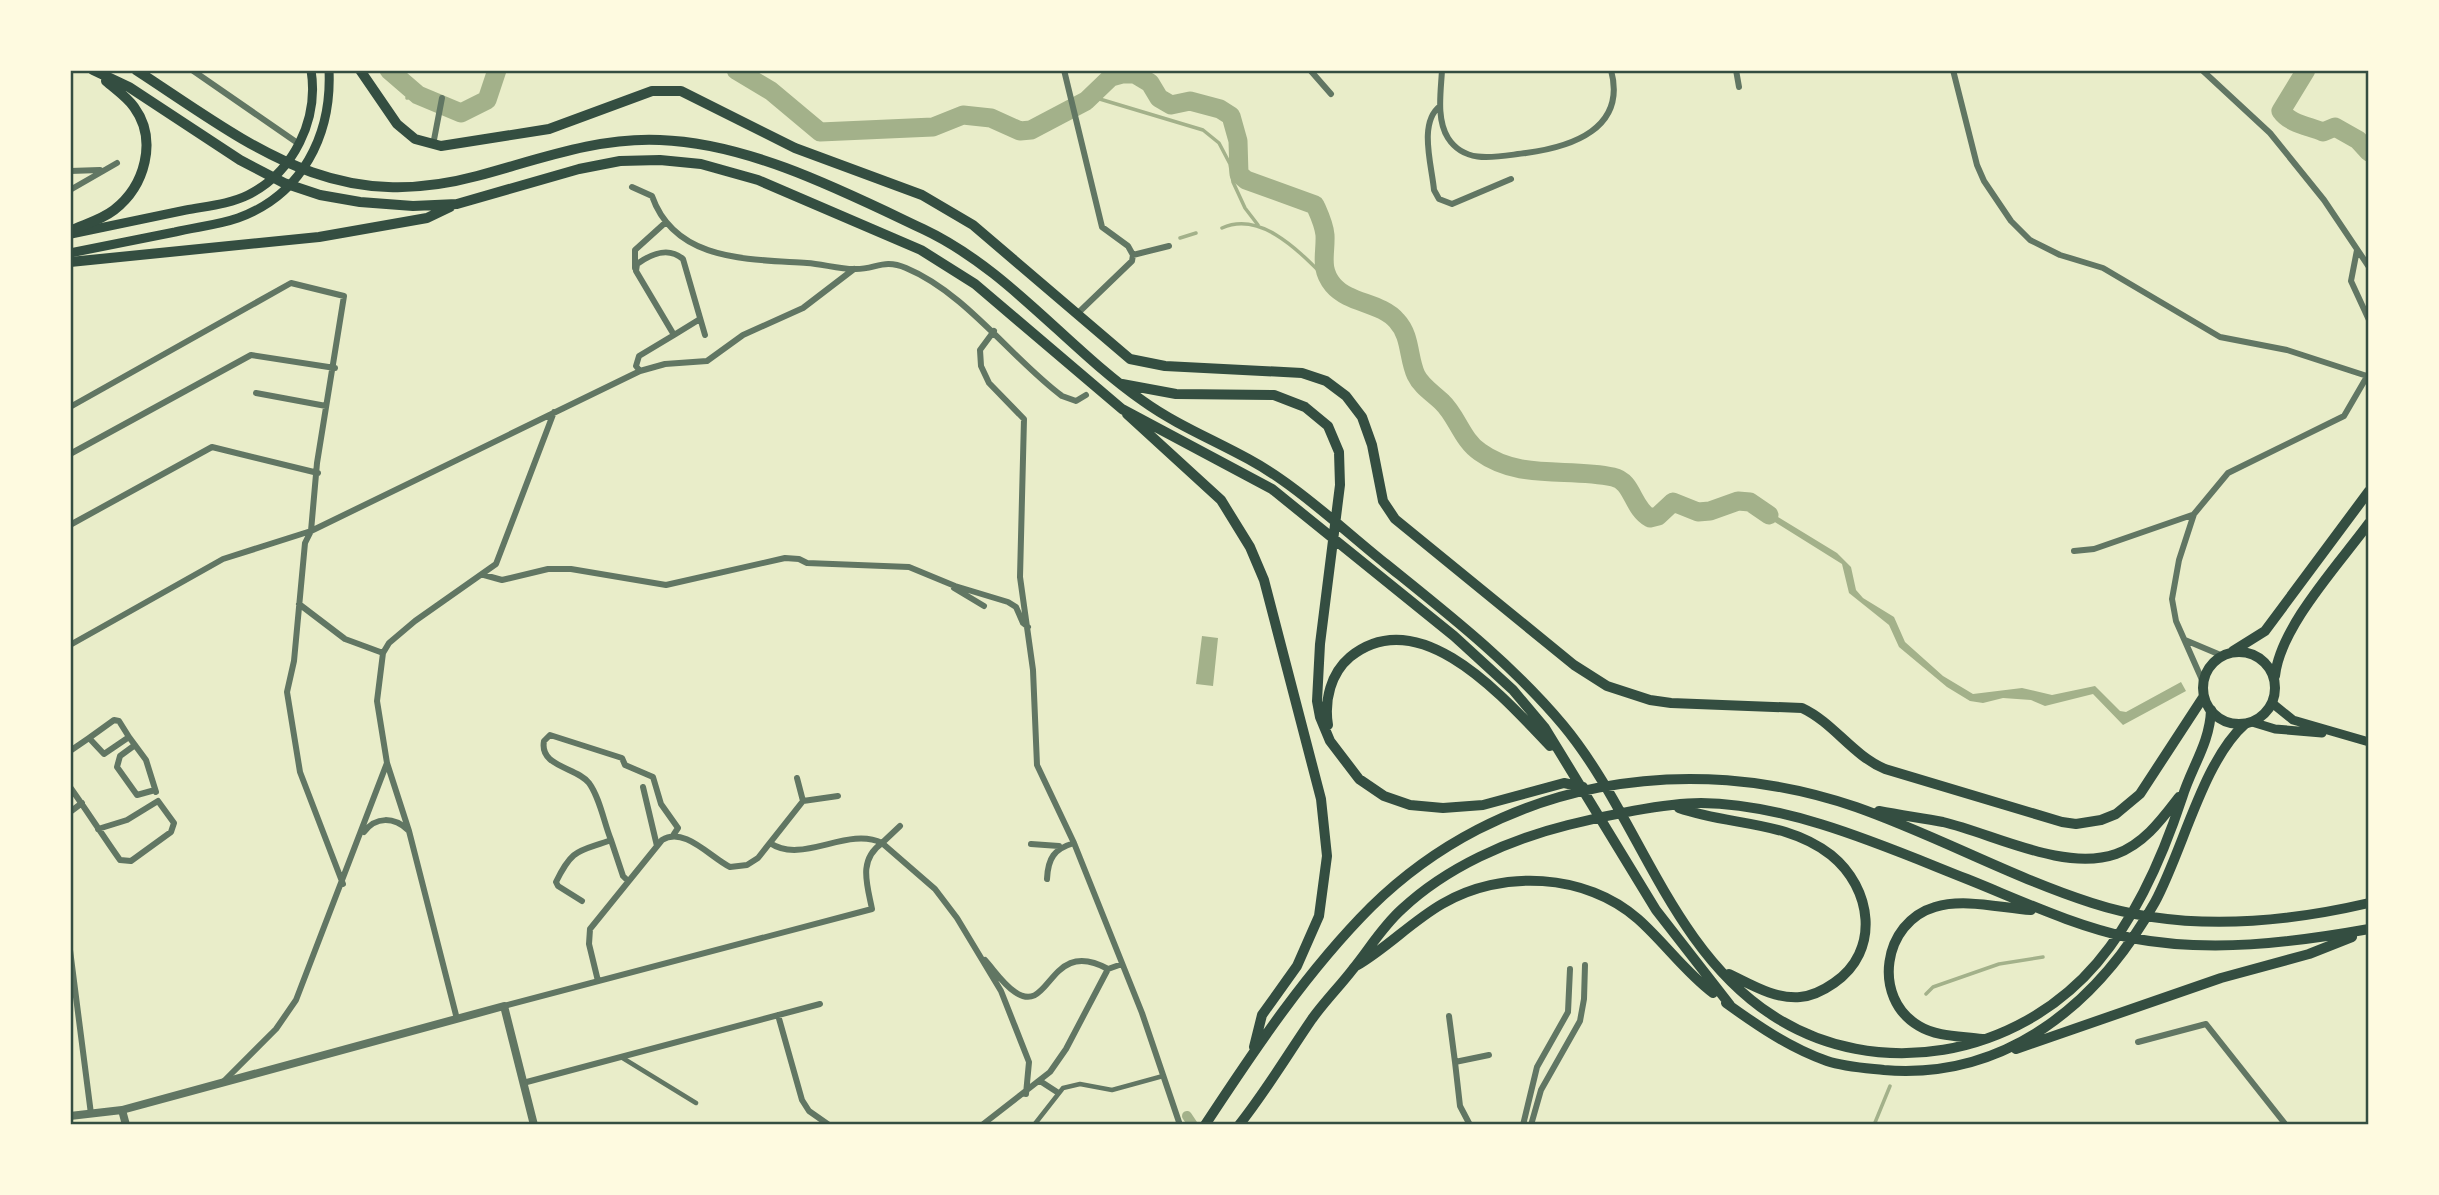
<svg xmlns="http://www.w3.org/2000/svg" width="2439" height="1195" font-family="'Roboto Serif',serif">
<rect width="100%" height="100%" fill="#e9edc9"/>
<!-- water -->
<path fill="#a3b18a" d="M1745,497L1837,553L1851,567L1856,590L1863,598L1894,617L1905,642L1943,676L1973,694L2022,688L2052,695L2095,686L2120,711L2126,712L2181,682L2186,691L2123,725L2093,694L2045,706L2031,700L2003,698L1983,703L1970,701L1947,687L1899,647L1889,625L1849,593L1842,564L1749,506Z
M1202,636L1218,638L1213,686L1196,684Z"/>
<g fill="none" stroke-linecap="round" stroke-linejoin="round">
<!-- stream -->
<path stroke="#a3b18a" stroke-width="3.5" d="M1093,97L1203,130L1219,143L1230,164L1233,182L1245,208L1258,225
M407,98L418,95
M1222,228C1264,209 1305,258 1333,285
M1180,238L1196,233
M1926,994L1933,987L1999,964L2043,957
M1874,1125L1890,1086"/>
<!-- canal -->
<path stroke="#a3b18a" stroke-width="10" d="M1187,1116L1193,1125"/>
<!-- river -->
<path stroke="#a3b18a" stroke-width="19" d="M389,70L418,95L461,113L487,100L497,70
M736,70L771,91L820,132L933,127L963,115L991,118L1020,131L1031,130L1086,101L1111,77L1122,74H1135L1150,83L1159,98L1171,105L1190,101L1220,109L1231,116L1238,141L1239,174L1246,180L1315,205C1319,214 1324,224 1325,235C1326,254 1319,268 1333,285C1349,304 1381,302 1397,321C1411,336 1408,358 1416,375C1421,386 1434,394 1442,402C1457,416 1462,440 1480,452C1520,481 1568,467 1613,477C1633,481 1632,508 1650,518L1658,516L1673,502L1698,512L1710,511L1738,501L1750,502L1769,515
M2306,70L2281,111C2290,124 2309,126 2323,132L2335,127L2358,140L2369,152"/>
<!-- pedestrian -->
<path stroke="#617663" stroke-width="4.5" d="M621,1057L696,1103
M1034,1125L1063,1088L1080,1084L1112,1090L1163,1076"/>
<!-- minor -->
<path stroke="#617663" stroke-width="6" d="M192,70L299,144
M1064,70L1102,227L1128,246L1133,255L1132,261L1077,314
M1310,70L1331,94
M1442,70C1441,91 1436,119 1448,138C1466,166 1499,156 1526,153C1571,147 1627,129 1611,70
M1736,70L1739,87
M1953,70L1977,165L1984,181L2011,221L2030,240L2060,255L2103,268L2220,337L2287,350L2367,376
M2202,70L2270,133L2324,200L2369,267
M1440,106C1418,123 1432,166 1434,190L1439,199L1452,204L1511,179
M433,145L442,98
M70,171L100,170
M632,187L652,196C675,262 749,259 807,263C822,264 839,269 854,269C875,270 883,258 906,268C966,293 1011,358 1062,396L1076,401L1086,395
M70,190L117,163
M2357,250L2351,281L2369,320
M1133,255L1169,246
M635,268V250L666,222
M994,331L980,350L981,366L989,383L1024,419L1020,577L1033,670L1037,765L1074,843L1142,1013L1180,1125
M674,335L700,319
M640,371L636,366L639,356L674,335L636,271L637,264C651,254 668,246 683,259L705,335
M256,393L326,406
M70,407L291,283L344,296L317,463L311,531L305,543L294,661L287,692L300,772L343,884
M70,454L251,355L335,368
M70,525L212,447L318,473
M2074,551L2094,549L2192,515
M484,575L502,580L548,569H571L666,585L785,558L799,559L807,563L909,567L955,586L1008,602L1016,607L1023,623L1028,627
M954,588L984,606
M299,604L345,639L383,653
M2185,640L2223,656
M70,645L223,559L311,531L640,371L665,364L707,361L743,335L803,308L854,269
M2203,682L2176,621L2172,599L2179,560L2194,514L2228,473L2344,416L2369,373
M114,720L119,721L129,737L104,754L89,738Z
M129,737L146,760L156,792
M135,745L120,756L117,767L137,795L155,790
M70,751L89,738
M70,787C87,811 103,836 120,860L131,861L171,832L174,823L158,801L127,820L98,829
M643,787L657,846
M803,801L838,796
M70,812L82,803
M364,832C376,816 394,817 408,830
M611,840C604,823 600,798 589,783C577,767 539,767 544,741L550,735L622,758L625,765L653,777L661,804L678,828L674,834
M770,843C802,865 847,826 882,843L900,826
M1031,844L1059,846
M1047,879C1048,858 1054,849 1074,843
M582,901L558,886L556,882C573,847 579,852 611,840L623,876L628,881
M70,950L91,1114
M985,960C994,970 1003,984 1015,992C1051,1017 1048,936 1108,969
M598,981L589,944L590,929L662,840C684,826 710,857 730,867L747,865L758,858L803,801L797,778
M504,1006L872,909C867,884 858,860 882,843L935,889L957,918L1001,991L1029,1062L1026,1094
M778,1015L802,1100L809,1111L829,1125
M1449,1016L1455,1062L1489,1055
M457,1019L409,831L387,763L377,701L383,653L389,643L415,621L496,564L554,412
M2138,1042L2206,1024L2286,1125
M1455,1062L1460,1106L1470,1125
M1040,1081L1057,1092
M223,1082L276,1029L296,1000L387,763
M523,1083L820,1004
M982,1125L1050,1072L1066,1049L1108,969L1122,964
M1523,1125L1537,1067L1568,1012L1570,969
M1531,1125L1541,1090L1580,1021L1584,999L1585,965"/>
<!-- tertiary -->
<path stroke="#617663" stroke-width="8" d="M122,1110L126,1125
M70,1116L122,1110L504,1006L534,1125"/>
<!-- secondary -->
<path stroke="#344e41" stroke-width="9" d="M71,234C110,226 148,218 186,210C207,206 230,204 248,195C294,172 319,119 311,70
M70,253C105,246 140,239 175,232C196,227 218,225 238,218C302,195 332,135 329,70
M2272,703L2293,720L2369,742
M2252,722L2275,729L2322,733"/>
<!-- primary -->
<path stroke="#344e41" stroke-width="10" d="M360,70L397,124L415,139L441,146L549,129L652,91H681L795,148L922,195L973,225L1130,359L1165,366L1302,373L1326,381L1346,396L1362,417L1372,445L1383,501L1395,519L1574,665L1607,686L1650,700L1671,703L1802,708C1834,723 1852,755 1885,769L2062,822L2076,824L2101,820L2116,814L2140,794L2204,696
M2233,651L2265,631L2369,491
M2203 688a36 36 0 1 1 72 0a36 36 0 1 1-72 0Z
M2275,676C2280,627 2339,564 2369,523"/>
<!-- motorway -->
<path stroke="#344e41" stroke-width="10" d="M93,70L129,87L240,160L284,183L320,195L360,202L413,206L457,204L579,169L620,161L660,160L701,164L758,180L921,250L975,284L1122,409L1272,489L1454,636L1513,690L1545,728L1656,910L1730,1005
M136,70C251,145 332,215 477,176C537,160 597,137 660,140C749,143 843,191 923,229C1008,269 1067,348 1143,401C1186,432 1239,449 1282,480C1318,505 1351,536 1386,564C1448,614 1511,663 1563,725C1638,815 1669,948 1772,1015C1876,1083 2017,1057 2097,963C2137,916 2163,856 2182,798C2191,768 2210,743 2211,710
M70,231C85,224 101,220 114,210C145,186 158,140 134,107C127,97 115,89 106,81
M70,262L319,237L427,218L450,207
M1122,384L1176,394L1274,395L1305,407L1328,426L1339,452L1340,485L1320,644L1317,701L1320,717L1330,741L1359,779L1384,796L1410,805L1443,808L1483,805L1564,783L1583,787
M1127,414L1221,500L1250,547L1264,580L1321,799L1327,856L1319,916L1297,966L1262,1015L1254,1047
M1328,725C1324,700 1331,673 1350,657C1420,600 1505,699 1550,746
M1679,808C1730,826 1786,820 1831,855C1872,888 1881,951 1834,983C1824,990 1812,996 1800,997C1774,999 1752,985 1729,974
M1879,811C1900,815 1921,818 1943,822C1994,834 2064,872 2116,854C2144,844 2162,819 2179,797
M1356,966C1387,948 1411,922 1442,904C1501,869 1586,873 1638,919C1664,942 1685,972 1713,993
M1726,1003C1758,1026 1790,1048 1827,1061C1845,1067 1865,1068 1884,1070C2006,1080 2098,1004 2155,902C2183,850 2203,761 2245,724
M1982,1039C1961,1036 1937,1037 1919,1026C1871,998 1883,922 1935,907C1964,898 2001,908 2031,910
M2016,1049L2221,978L2309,954L2352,937
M1205,1125C1255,1049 1307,971 1371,907C1500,780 1687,749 1856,807C1936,835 2011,877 2092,903C2181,932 2279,924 2369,903
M1239,1125C1266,1091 1288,1054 1312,1019C1325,1001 1340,986 1353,969C1370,948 1382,927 1402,909C1447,867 1508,840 1568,825C1603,816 1665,803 1701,803C1791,804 1886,847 1967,879C2022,901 2074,926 2131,938C2210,953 2291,943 2369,929"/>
</g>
<!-- border -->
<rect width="2439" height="1195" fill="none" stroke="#fefae0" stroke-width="144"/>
<rect x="72" y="72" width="2295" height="1051" fill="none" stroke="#344e41" stroke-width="2.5"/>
</svg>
